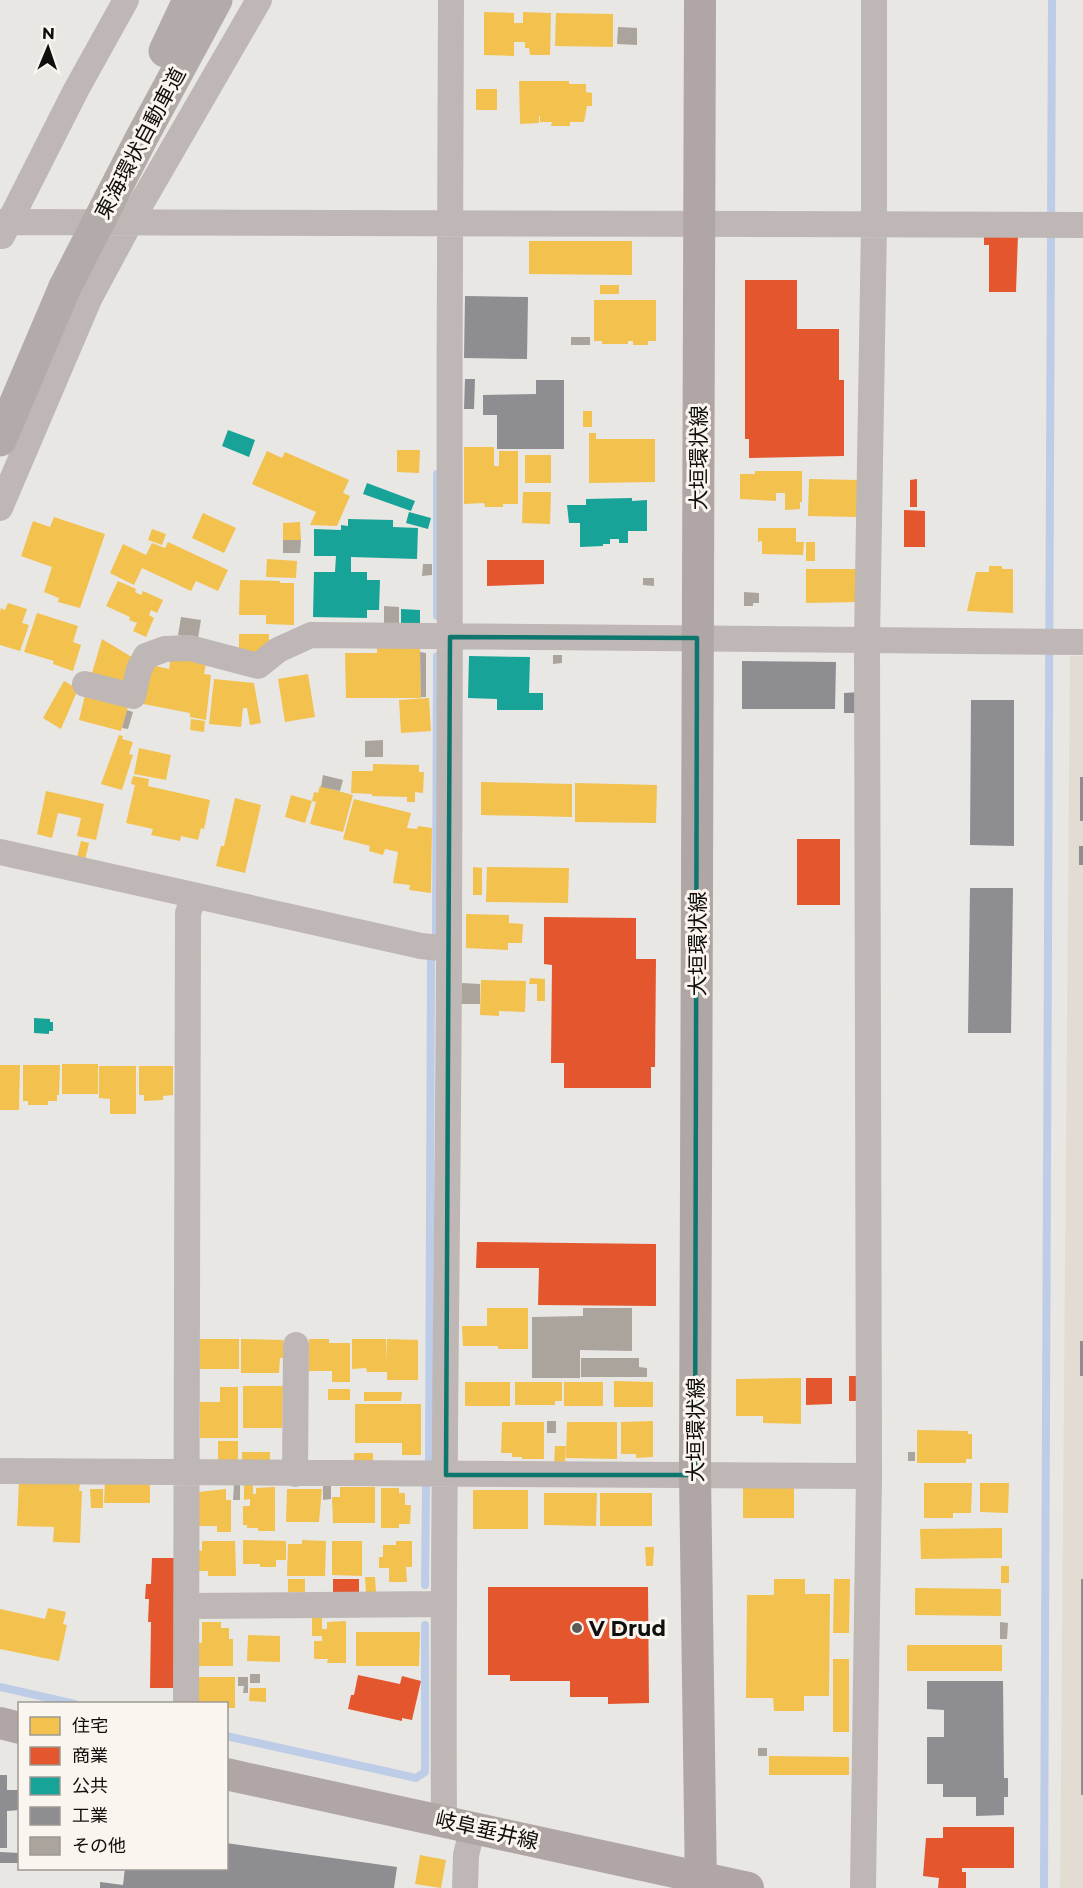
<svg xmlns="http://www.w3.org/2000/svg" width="1083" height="1888" font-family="Montserrat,'Noto Sans JP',sans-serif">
<rect width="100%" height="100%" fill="#e9e7e4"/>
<!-- built -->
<path fill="#e2dcd3" d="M1070,656H1083V1888H1060Z"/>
<!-- homes -->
<path fill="#f2c14e" d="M484,12L514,13V23H523V12L551,13L550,55H530L529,48H525V42H514V56L484,55Z
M556,13L613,14V47L555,46Z
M519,81H569V84H586V92L592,93V106H587L584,122H570V126H551L552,122H540V116H539V123L520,124Z
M476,89H497V110H476Z
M529,241H632V275L529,274Z
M600,285H619V294H600Z
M594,300H656V341H648V345H633V341H628V344H602V341H594Z
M583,411H592V427H583Z
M589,433H596V439H655V482L589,483Z
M464,447H494V466H499V451H518V504H503V507H485L484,503L464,504Z
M397,450H420L419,473L397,472Z
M267,451L282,458L285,452L349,480L343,493L350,496L337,526L310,525L316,512L252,484Z
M525,455H551V483H525Z
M755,471H802V502H800V509L785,510V493H776V501L740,499V474H755Z
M809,479L859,480L858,517L808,516Z
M523,492H551L550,524L522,523Z
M203,513L236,528L224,553L192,538Z
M54,517L105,534L80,608L58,602L59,598L44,592L52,567L21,556L33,521L50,527Z
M300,522L301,540H283V523Z
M758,528H796V542H804L803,555L762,554V541L758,542Z
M152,529L166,534L162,545L148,540Z
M168,542L228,570L218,591L196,581L191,591L142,568L134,585L110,573L123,544L146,555L152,543L165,548Z
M806,542H815V561H806Z
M267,559L297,561L296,578L266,577Z
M989,566H1002V569H1013V613L967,611L976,572H989Z
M806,569H860V602L806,603Z
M240,580L280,581V583H294V625L266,624V615H239Z
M118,581L136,589L135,592L141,595L143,591L163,600L157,613L151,610L149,615L154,618L146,637L133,631L137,623L129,620L130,617L106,606Z
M8,603L27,609L22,623L29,625L20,651L0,645V612L1,608L5,610Z
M37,613L78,626L73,642L81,645L73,671L53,664L54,661L24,652Z
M239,634H269V647L257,655H239Z
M102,639L135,659L128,690L90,680Z
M420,645L421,698H346L345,653H377V646Z
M171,656L206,663L204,674L211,675L206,720L190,717V713L138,703L151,665L169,669Z
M308,674L315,717L285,722L278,679Z
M214,679L254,683L261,723L250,725L247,708H243L241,727L209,724Z
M64,681L78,689L61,729L43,718Z
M86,691L129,703L121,731L79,720Z
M429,698L431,731L401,733L399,700Z
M191,719L205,721L204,732L190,730Z
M119,735L123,736L122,739L133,742L129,754L133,755L122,790L101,784Z
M139,748L171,755L166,780L134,774Z
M373,764L419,765V772H424L423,793L415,792V802H407V797L372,796V794L351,793L352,771H373Z
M133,776L149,779L148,786L210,800L204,829L201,828L198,840L181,836L180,841L151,835L153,829L126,823L135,785L131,784Z
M481,782L572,784V817L481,815Z
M575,783L657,785L656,823L575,822Z
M320,786L353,795L343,832L310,824L316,802L312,801L314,792L318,793Z
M46,791L104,804L96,840L77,836L81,818L58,813L52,838L37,834Z
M291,795L312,801L305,823L285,817Z
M235,798L261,805L245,873L216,866L221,846H224Z
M354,799L411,813L407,828L417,829L418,826L432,828L431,893L409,890L410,885L393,883L398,852L385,849L383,855L369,851L370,846L343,839Z
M81,841L89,843L85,860L77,858Z
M473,867L482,868V895H473Z
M487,867L569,868L568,903L486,902Z
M466,914L509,915V923L523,924L522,943H508V950L466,948Z
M530,978L545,979V1001H537V984H529Z
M481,980L526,981L525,1012L499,1011V1016L480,1015Z
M62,1064H98V1094H62Z
M0,1065H20L19,1110H0Z
M23,1065H60L59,1095H57V1101H48V1105H28V1101H23Z
M99,1066H136V1114H110V1099L99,1098Z
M139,1066H173V1095L163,1096V1100L144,1101V1095H139Z
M487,1308H528V1349H498V1346H463L462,1326H487Z
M200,1339H239V1369H200Z
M241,1339L283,1340V1358H280L279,1373H241Z
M309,1339H329V1343H350V1382H332V1371H309Z
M352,1339H386V1362L387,1339L418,1340V1380H387V1372H367L366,1368L352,1369Z
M801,1378V1424L763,1423V1416H736V1379Z
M614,1381L653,1382V1407H614Z
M465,1382H510V1406H465Z
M515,1382H562V1401H555V1405H515Z
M564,1382H603V1406H564Z
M243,1386H283L282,1428H243Z
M220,1387H238V1438H200V1402H220Z
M328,1389H350V1400H328Z
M364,1392H402L401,1401H364Z
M355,1404H421V1455H402V1443H355Z
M653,1421V1457L636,1458V1454H621V1422Z
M502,1422H544V1459H522V1457H512V1453H501Z
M567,1422H617V1459L566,1458Z
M917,1430L968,1431V1434H972V1459H966V1463H917Z
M218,1441H238V1462H218Z
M555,1446H566L565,1465H554Z
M242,1452H270V1463H242Z
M354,1453H373V1463L354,1464Z
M105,1479H150V1503H104Z
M19,1482L80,1483L79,1491H82L80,1543L53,1542L54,1527L17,1526Z
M253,1483V1494H256V1488L275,1487V1531H258V1528H247V1525H243V1506H250V1499L244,1500V1484Z
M924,1483H972L971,1513H953V1518H924Z
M980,1483H1009L1008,1513L980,1512Z
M755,1484H794V1518H743V1488H755Z
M340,1487H375V1523H333L332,1497H340Z
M381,1488H399V1493H405V1505H411L410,1524H399V1528H381Z
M90,1489H103V1508H91Z
M226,1489V1500H231V1532H217V1526H199V1492Z
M287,1489H322L319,1522H286Z
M473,1490H528V1529H473Z
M544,1493H597L596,1526L544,1525Z
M600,1493H652V1526H600Z
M1002,1528V1558L921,1559L920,1529Z
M243,1540L286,1541V1560H276V1567H260V1564H243Z
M302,1540L326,1541L325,1576H287L288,1544H302Z
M202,1541H235L236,1576H208V1571H198V1550L202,1551Z
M332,1541H362V1576L332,1575Z
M396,1541H412V1567H406L407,1582H389V1568H379V1557H383V1545H396Z
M645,1547H654L653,1566H646Z
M1001,1566H1009V1583H1001Z
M365,1577H375L376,1592L366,1593Z
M288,1579H305V1592H288Z
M774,1579H805V1594H830L829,1696H804V1711H774L773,1698H746L747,1595H774Z
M834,1579H850L849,1633H833Z
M915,1588L1001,1589V1616L915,1615Z
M48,1608L66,1612L63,1624L67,1625L59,1661L0,1649V1609L45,1619Z
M312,1617H322V1629H327V1622L346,1621V1663H327L328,1659H314V1641H322V1636H312Z
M202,1622H221V1628H229V1639H233V1666H194V1642L202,1643Z
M356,1632H420L419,1666H356Z
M248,1635L280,1636V1662L247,1661Z
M907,1645H1002V1671H907Z
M833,1659H849V1732H833Z
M196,1677H235V1708H226V1704H196Z
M250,1688H266V1702L249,1701Z
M769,1756L849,1757V1775H769Z
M420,1855L446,1860L441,1888L415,1884Z"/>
<!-- shops -->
<path fill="#e4572e" d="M984,235H1018L1016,292H989V245H984Z
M745,280H797V329H839V380H844V456L749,458V439H745Z
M917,479V507H910V480Z
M904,510L925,511V547H904Z
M487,560H544V584L487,586Z
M797,839H840V905H797Z
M544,917L636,918V959H656L655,1067H651V1088H564V1063H551L552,965L544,964Z
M477,1242L656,1244V1306L538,1305L539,1268H476Z
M849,1376H860L859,1401H849Z
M806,1378H832V1404L806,1405Z
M152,1558H179L177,1688H150L151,1622H148L149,1599H145L146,1584H151Z
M333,1579H359V1593H333Z
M488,1587H648L649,1703L608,1704V1697H570V1681H510V1675H488Z
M358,1675L400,1684L402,1676L421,1681L412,1720L402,1718V1721L348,1709L351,1695H354Z
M943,1827H1014V1868H962V1872H966V1888H938L939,1878L923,1876L926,1838H943Z"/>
<!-- public -->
<path fill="#17a398" d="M228,430L255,440L249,457L222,446Z
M367,483L415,501L411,511L363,494Z
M632,498V501L647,500V531H628V543H619V539H610V544H603V546L580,547V523H569L567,505H586V499Z
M409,512L431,518L428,529L406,523Z
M348,519L393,520V527L418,528L417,559L351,557V572H367V580H380L379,610H367V618L313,617L314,572H335L336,556H314V529L341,530V525L348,526Z
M401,609L420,610V627H401Z
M469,656L530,657L529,693H543V710H497V699L468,698Z
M34,1018L50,1019V1022H53V1031H49V1034L34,1033Z"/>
<!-- industry -->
<path fill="#8d8d92" d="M465,296L528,297L527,359L464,358Z
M465,379H475L474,409H464Z
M536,380H564V449H497V415H483V395L536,394Z
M742,661L836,662L835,709H742Z
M860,692V713H844V693Z
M971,700H1014V846L970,845Z
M1080,777H1083V821H1080Z
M1079,846H1083V865H1079Z
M970,888H1013L1011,1033H968Z
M1080,1341H1083V1376H1080Z
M1081,1579H1083V1795H1081Z
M927,1681H1003L1004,1778H1008V1797H1004V1815L976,1816V1797H943V1784H927V1737H944V1710L927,1709Z
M0,1775H7V1790H20V1810L7,1811V1848H0Z
M226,1843L397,1867L394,1888H100V1882L123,1885L125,1868H226Z
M0,1852L20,1853V1863H0Z"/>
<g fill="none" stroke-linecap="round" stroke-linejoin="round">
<!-- stream -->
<path stroke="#bdcce7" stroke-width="8" d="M437,616V474
M436,937L437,656
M429,1464L431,959
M425,1585L426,1487
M0,1687L75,1704
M226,1736L416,1778L425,1772V1625
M1044,1888L1052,0"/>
</g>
<!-- building -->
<path fill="#aba49d" d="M618,27L637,28V45L617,44Z
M571,337H590V345H571Z
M283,540H301L300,553H283Z
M423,564H432V575L422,576Z
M643,578H654V586L643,585Z
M744,592L759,593V603H753V606H744Z
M384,606L399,607V628L384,627Z
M181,617L201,620L198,638L178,635Z
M420,652L426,653V697H421Z
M553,655H562V663L553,664Z
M127,710L133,712L128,729L122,728Z
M383,740V757H365V741Z
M323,775L343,780L340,791L321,787Z
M462,983L480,984V1004H461Z
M583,1308H632V1351L580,1350V1378H532V1317L583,1316Z
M581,1358H639V1367L647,1368V1377H581Z
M547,1421H556V1433H547Z
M908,1452H915V1461H908Z
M234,1484H240V1500H233Z
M323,1484H331V1499L323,1500Z
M1000,1622L1008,1623L1007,1639H1000Z
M250,1674H260V1683H250Z
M238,1677H248V1693H243L244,1686H238Z
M758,1748H767V1756H758Z"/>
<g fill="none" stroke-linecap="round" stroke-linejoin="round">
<!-- minor -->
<path stroke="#beb7b5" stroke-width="26" d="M0,222L1083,225
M2,236L76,90L126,0
M0,508L90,297L131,221L259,0
M85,684L133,696L139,669L146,656L165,649L190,648L258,666L278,650L311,635L1083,642
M0,852L421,946L449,949
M0,1471L869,1476
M295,1474L296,1345
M187,1606L444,1604
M186,1704L188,913L194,896
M444,1820C442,1530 448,1241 449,951C451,634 448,317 451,0
M465,1888L466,1855L473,1827
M863,1888L869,1476L867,640L874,225V0"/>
<!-- major -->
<path stroke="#afa6a5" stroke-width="32" d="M700,0L695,1475L701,1888
M0,1723L20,1728
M226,1774L748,1888"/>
<!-- highway -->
<path stroke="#b3aba9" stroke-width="33" d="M0,440L65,287"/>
<!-- highway-bridge -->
<path stroke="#b3aba9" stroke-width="33" d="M165,51L189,0
M65,287L142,137L216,0"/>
</g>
<!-- marked area -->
<path fill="none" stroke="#0f766e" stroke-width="4.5" stroke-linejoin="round" d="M450,637L697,638L695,1475H446Z"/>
<!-- markers -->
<circle fill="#5d5b58" stroke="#faf5ee" stroke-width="2" cx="577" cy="1628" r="6"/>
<g text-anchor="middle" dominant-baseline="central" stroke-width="6" stroke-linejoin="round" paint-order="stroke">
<!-- street labels -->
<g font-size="21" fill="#110f0d" stroke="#faf5ee">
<text transform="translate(140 143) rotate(-62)">東海環状自動車道</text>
<text transform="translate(698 458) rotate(-90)">大垣環状線</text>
<text transform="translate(697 944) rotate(-90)">大垣環状線</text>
<text transform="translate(695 1430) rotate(-90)">大垣環状線</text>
<text transform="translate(487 1830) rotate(13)">岐阜垂井線</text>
</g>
<!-- poi labels -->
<g font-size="21" font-weight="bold" fill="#110f0d" stroke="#faf5ee" text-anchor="start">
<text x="589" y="1628">V Drud</text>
</g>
</g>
<!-- legend -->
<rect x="18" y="1702" width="210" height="168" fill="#faf5ee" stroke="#9d9994" stroke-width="1.5"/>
<rect x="30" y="1717" width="30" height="18" fill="#f2c14e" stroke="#9d9994" stroke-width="1.5"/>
<text x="72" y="1732" font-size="18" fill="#110f0d">住宅</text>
<rect x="30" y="1747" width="30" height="18" fill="#e4572e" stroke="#9d9994" stroke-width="1.5"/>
<text x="72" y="1762" font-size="18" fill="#110f0d">商業</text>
<rect x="30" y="1777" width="30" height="18" fill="#17a398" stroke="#9d9994" stroke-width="1.5"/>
<text x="72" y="1792" font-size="18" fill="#110f0d">公共</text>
<rect x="30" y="1807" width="30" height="18" fill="#8d8d92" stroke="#9d9994" stroke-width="1.5"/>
<text x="72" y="1822" font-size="18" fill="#110f0d">工業</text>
<rect x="30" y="1837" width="30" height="18" fill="#aba49d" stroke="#9d9994" stroke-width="1.5"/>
<text x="72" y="1852" font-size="18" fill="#110f0d">その他</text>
<!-- north arrow -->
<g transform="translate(48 48) rotate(2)" stroke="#faf5ee" stroke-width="4.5" paint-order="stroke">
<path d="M0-4.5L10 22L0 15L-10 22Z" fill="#110f0d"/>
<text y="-9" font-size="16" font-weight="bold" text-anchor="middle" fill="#110f0d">N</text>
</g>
</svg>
